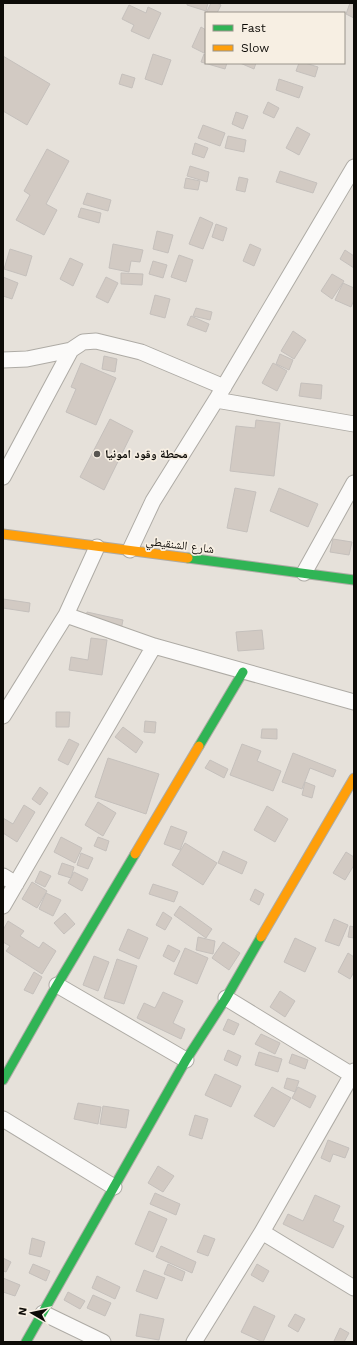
<svg xmlns="http://www.w3.org/2000/svg" width="357" height="1345" font-family="'Work Sans','Noto Naskh Arabic',sans-serif">
<rect width="100%" height="100%" fill="#e6e1da"/>
<!-- building -->
<path fill="#d2cac3" stroke="#c5c0bc" d="M187,3H208L206,11L187,5Z
M211,3H217L221,5L217,13H206Z
M350,3L354,4V18L346,14Z
M129,5L146,13L148,7L161,13L149,39L131,31L134,25L122,19Z
M201,27L206,30V49L204,53L192,47Z
M153,54L171,60L162,85L145,79Z
M204,54L206,55V63H227L225,69L201,62Z
M3,56L50,84L27,125L3,111Z
M240,63H256L254,69Z
M299,63H305L318,67L315,77L296,71Z
M122,74L135,78L132,88L119,84Z
M279,79L303,87L299,98L276,90Z
M268,102L279,108L274,118L263,113Z
M236,112L248,116L243,129L232,124Z
M203,125L225,133L220,146L198,138Z
M297,127L310,134L299,155L286,148Z
M228,136L246,140L244,152L225,148Z
M195,143L208,148L204,158L192,154Z
M47,149L69,161L46,204L57,210L44,235L16,220L30,195L24,191Z
M190,166L209,172L207,182L187,176Z
M280,171L317,183L313,193L276,182Z
M239,177L248,179L245,192L236,190Z
M186,178L200,181L198,190L184,188Z
M87,193L111,200L108,211L83,204Z
M81,208L101,213L99,223L78,217Z
M200,217L213,223L203,249L189,244Z
M216,224L227,228L223,241L212,237Z
M157,231L173,235L168,253L153,249Z
M113,244L143,250L140,262L131,261L129,272L109,268Z
M250,244L261,249L254,266L243,261Z
M10,249L32,256L26,276L4,269Z
M345,250L354,256V268L340,259Z
M179,255L193,260L186,282L171,277Z
M70,258L83,264L73,286L60,279Z
M153,261L167,265L163,278L149,274Z
M121,273L143,274L142,285L121,284Z
M332,274L344,281L332,299L321,291Z
M3,277L18,283L12,299L3,296Z
M106,277L118,283L108,303L96,297Z
M343,283L354,288V300L351,307L335,300Z
M155,295L170,299L165,318L150,314Z
M196,308L212,312L210,320L193,316Z
M191,316L209,324L206,332L187,325Z
M293,331L306,340L294,359L281,351Z
M280,354L293,360L289,370L276,364Z
M104,356L117,359L115,372L102,369Z
M81,363L116,378L96,425L66,412L76,389L71,387Z
M273,363L287,371L277,391L262,383Z
M301,383L322,385L321,399L299,396Z
M110,419L133,431L104,490L80,477Z
M256,420L280,423L274,476L230,471L236,426L255,428Z
M235,488L256,492L247,532L227,528Z
M279,488L318,504L308,527L270,511Z
M333,539L352,542L349,555L330,552Z
M3,599L30,603L29,612L3,608Z
M87,612L123,620L120,635L84,628Z
M262,630L264,649L238,651L236,632Z
M91,638L107,640L102,675L69,670L71,657L88,660Z
M56,712H70L69,727H56Z
M145,721L156,722L155,733L144,732Z
M123,727L143,742L136,753L115,737Z
M262,729H277V739L261,738Z
M69,739L79,744L68,765L58,760Z
M242,744L261,751L257,761L281,771L273,791L230,775Z
M293,753L336,770L333,777L310,768L302,789L282,782Z
M108,758L159,774L146,814L95,797Z
M210,760L228,769L224,778L205,768Z
M305,782L315,786L312,798L302,795Z
M40,787L48,793L40,805L32,799Z
M98,802L116,813L103,836L85,825Z
M24,805L35,812L17,842L3,833V818L13,824Z
M267,806L288,819L275,842L254,830Z
M171,826L187,832L180,850L164,844Z
M61,837L82,848L75,863L54,852Z
M98,837L109,841L106,851L94,846Z
M185,843L217,863L203,885L172,865Z
M223,851L247,862L242,874L218,863Z
M346,852L354,857V865L345,880L333,873Z
M81,853L93,858L88,869L77,865Z
M62,863L74,867L71,878L58,874Z
M40,871L51,876L45,887L35,882Z
M74,872L88,879L82,891L68,883Z
M32,882L47,891L37,908L22,899Z
M153,884L178,892L174,902L149,894Z
M255,889L264,894L259,905L250,900Z
M46,893L61,900L53,916L39,909Z
M180,906L212,929L206,938L174,915Z
M163,912L172,918L165,930L156,925Z
M65,913L75,924L64,934L54,923Z
M334,919L348,925L339,946L325,941Z
M8,921L24,931L20,936L39,948L43,942L56,951L42,974L6,951L10,946L3,942V930Z
M350,926L354,927V938L348,937Z
M128,929L148,938L139,959L119,950Z
M198,937L215,941L213,954L196,950Z
M295,938L316,948L305,972L284,962Z
M223,942L240,953L229,970L212,958Z
M168,945L180,951L174,962L163,956Z
M185,948L208,958L197,984L174,974Z
M348,953L354,957V972L350,979L338,972Z
M94,956L109,962L98,991L83,985Z
M117,959L137,966L124,1004L104,998Z
M34,972L42,977L33,994L24,990Z
M280,991L295,1001L285,1017L270,1007Z
M163,992L183,1001L173,1023L185,1029L181,1039L137,1018L144,1003L155,1008Z
M228,1019L239,1024L234,1035L223,1030Z
M261,1034L280,1043L275,1054L255,1044Z
M228,1050L241,1056L237,1066L224,1060Z
M259,1052L282,1059L278,1072L255,1065Z
M292,1054L308,1060L305,1069L289,1063Z
M215,1074L241,1086L231,1107L205,1095Z
M287,1078L299,1081L295,1092L284,1088Z
M272,1087L291,1098L274,1127L254,1116Z
M298,1087L316,1096L310,1108L292,1098Z
M78,1103L101,1107L98,1124L74,1119Z
M103,1106L129,1110L126,1128L100,1124Z
M195,1115L208,1119L202,1139L189,1135Z
M328,1140L349,1148L345,1158L333,1154L330,1162L321,1158Z
M158,1166L174,1176L163,1192L148,1183Z
M155,1193L180,1204L176,1215L150,1204Z
M315,1195L340,1206L333,1221L344,1226L333,1248L283,1224L288,1214L303,1221Z
M149,1211L167,1219L153,1252L135,1244Z
M204,1235L215,1239L208,1256L197,1252Z
M32,1238L45,1242L41,1257L29,1254Z
M161,1246L196,1262L192,1273L156,1257Z
M3,1258L11,1262L6,1272L3,1271Z
M33,1264L50,1271L46,1281L29,1273Z
M168,1264L185,1272L182,1281L164,1274Z
M257,1264L269,1271L263,1282L251,1275Z
M144,1270L165,1278L157,1299L136,1291Z
M97,1276L120,1287L115,1299L92,1288Z
M3,1278L20,1285L15,1296L3,1292Z
M68,1292L85,1301L80,1309L64,1300Z
M93,1295L111,1303L105,1316L87,1308Z
M254,1306L275,1316L263,1342L241,1332Z
M140,1314L164,1319L159,1340L136,1336Z
M295,1314L305,1319L298,1332L288,1326Z
M340,1328L349,1333L344,1342H336L334,1341Z"/>
<g fill="none" stroke-linecap="round" stroke-linejoin="round">
<defs>
<path id="street" d="M3,360L27,359L71,350
M216,400L354,424
M3,477L71,350L83,342L96,341L141,352L224,387
M130,550L153,501L216,400L354,167
M304,573L354,483
M66,615L154,646L354,702
M3,716L66,615L97,547
M3,876L16,884
M3,906L154,646
M57,985L186,1060
M226,998L352,1075
M3,1119L114,1187
M262,1232L354,1288
M43,1313L103,1342
M194,1342L262,1232L354,1071"/>
<path id="fast" d="M188,558L354,580
M199,746L243,672
M3,1080L57,985L135,854
M26,1342L186,1060L226,998L261,937"/>
<path id="slow" d="M3,534L188,558
M135,854L199,746
M261,937L354,778"/>
</defs>
<!-- street casing -->
<use href="#street" stroke="#aeaba5" stroke-width="17"/>
<!-- fast casing -->
<use href="#fast" stroke="#aeaba5" stroke-width="11"/>
<!-- slow casing -->
<use href="#slow" stroke="#aeaba5" stroke-width="11"/>
<!-- street -->
<use href="#street" stroke="#fbfaf9" stroke-width="15"/>
<!-- fast -->
<use href="#fast" stroke="#30b455" stroke-width="9"/>
<!-- slow -->
<use href="#slow" stroke="#ff9f0a" stroke-width="9"/>
</g>
<!-- markers -->
<circle fill="#595651" stroke="#f7efe3" stroke-width="1.5" cx="97" cy="454" r="4"/>
<g text-anchor="middle" dominant-baseline="central" stroke-width="3.5" stroke-linejoin="round" paint-order="stroke">
<!-- poi labels -->
<g font-size="12" font-weight="bold" fill="#0d0b07" stroke="#f7efe3" text-anchor="start">
<text x="105" y="454">محطة وقود امونيا</text>
</g>
<!-- street labels -->
<g font-size="12" fill="#0d0b07" stroke="#f7efe3">
<text transform="translate(180 545) rotate(7)">شارع الشنقيطي</text>
</g>
</g>
<!-- border -->
<rect width="357" height="1345" fill="none" stroke="#0d0b07" stroke-width="8"/>
<!-- legend -->
<rect x="205" y="12" width="140" height="52" fill="#f7efe3" stroke="#99948b"/>
<rect x="213" y="25" width="20" height="6" fill="#30b455" stroke="#99948b"/>
<text x="241" y="32" font-size="12" fill="#0d0b07">Fast</text>
<rect x="213" y="45" width="20" height="6" fill="#ff9f0a" stroke="#99948b"/>
<text x="241" y="52" font-size="12" fill="#0d0b07">Slow</text>
<!-- north arrow -->
<g transform="translate(32 1313) rotate(279)" stroke="#f7efe3" stroke-width="3" paint-order="stroke">
<path d="M0-3L7 15L0 10L-7 15Z" fill="#0d0b07"/>
<text y="-6" font-size="11" font-weight="bold" text-anchor="middle" fill="#0d0b07">N</text>
</g>
</svg>
